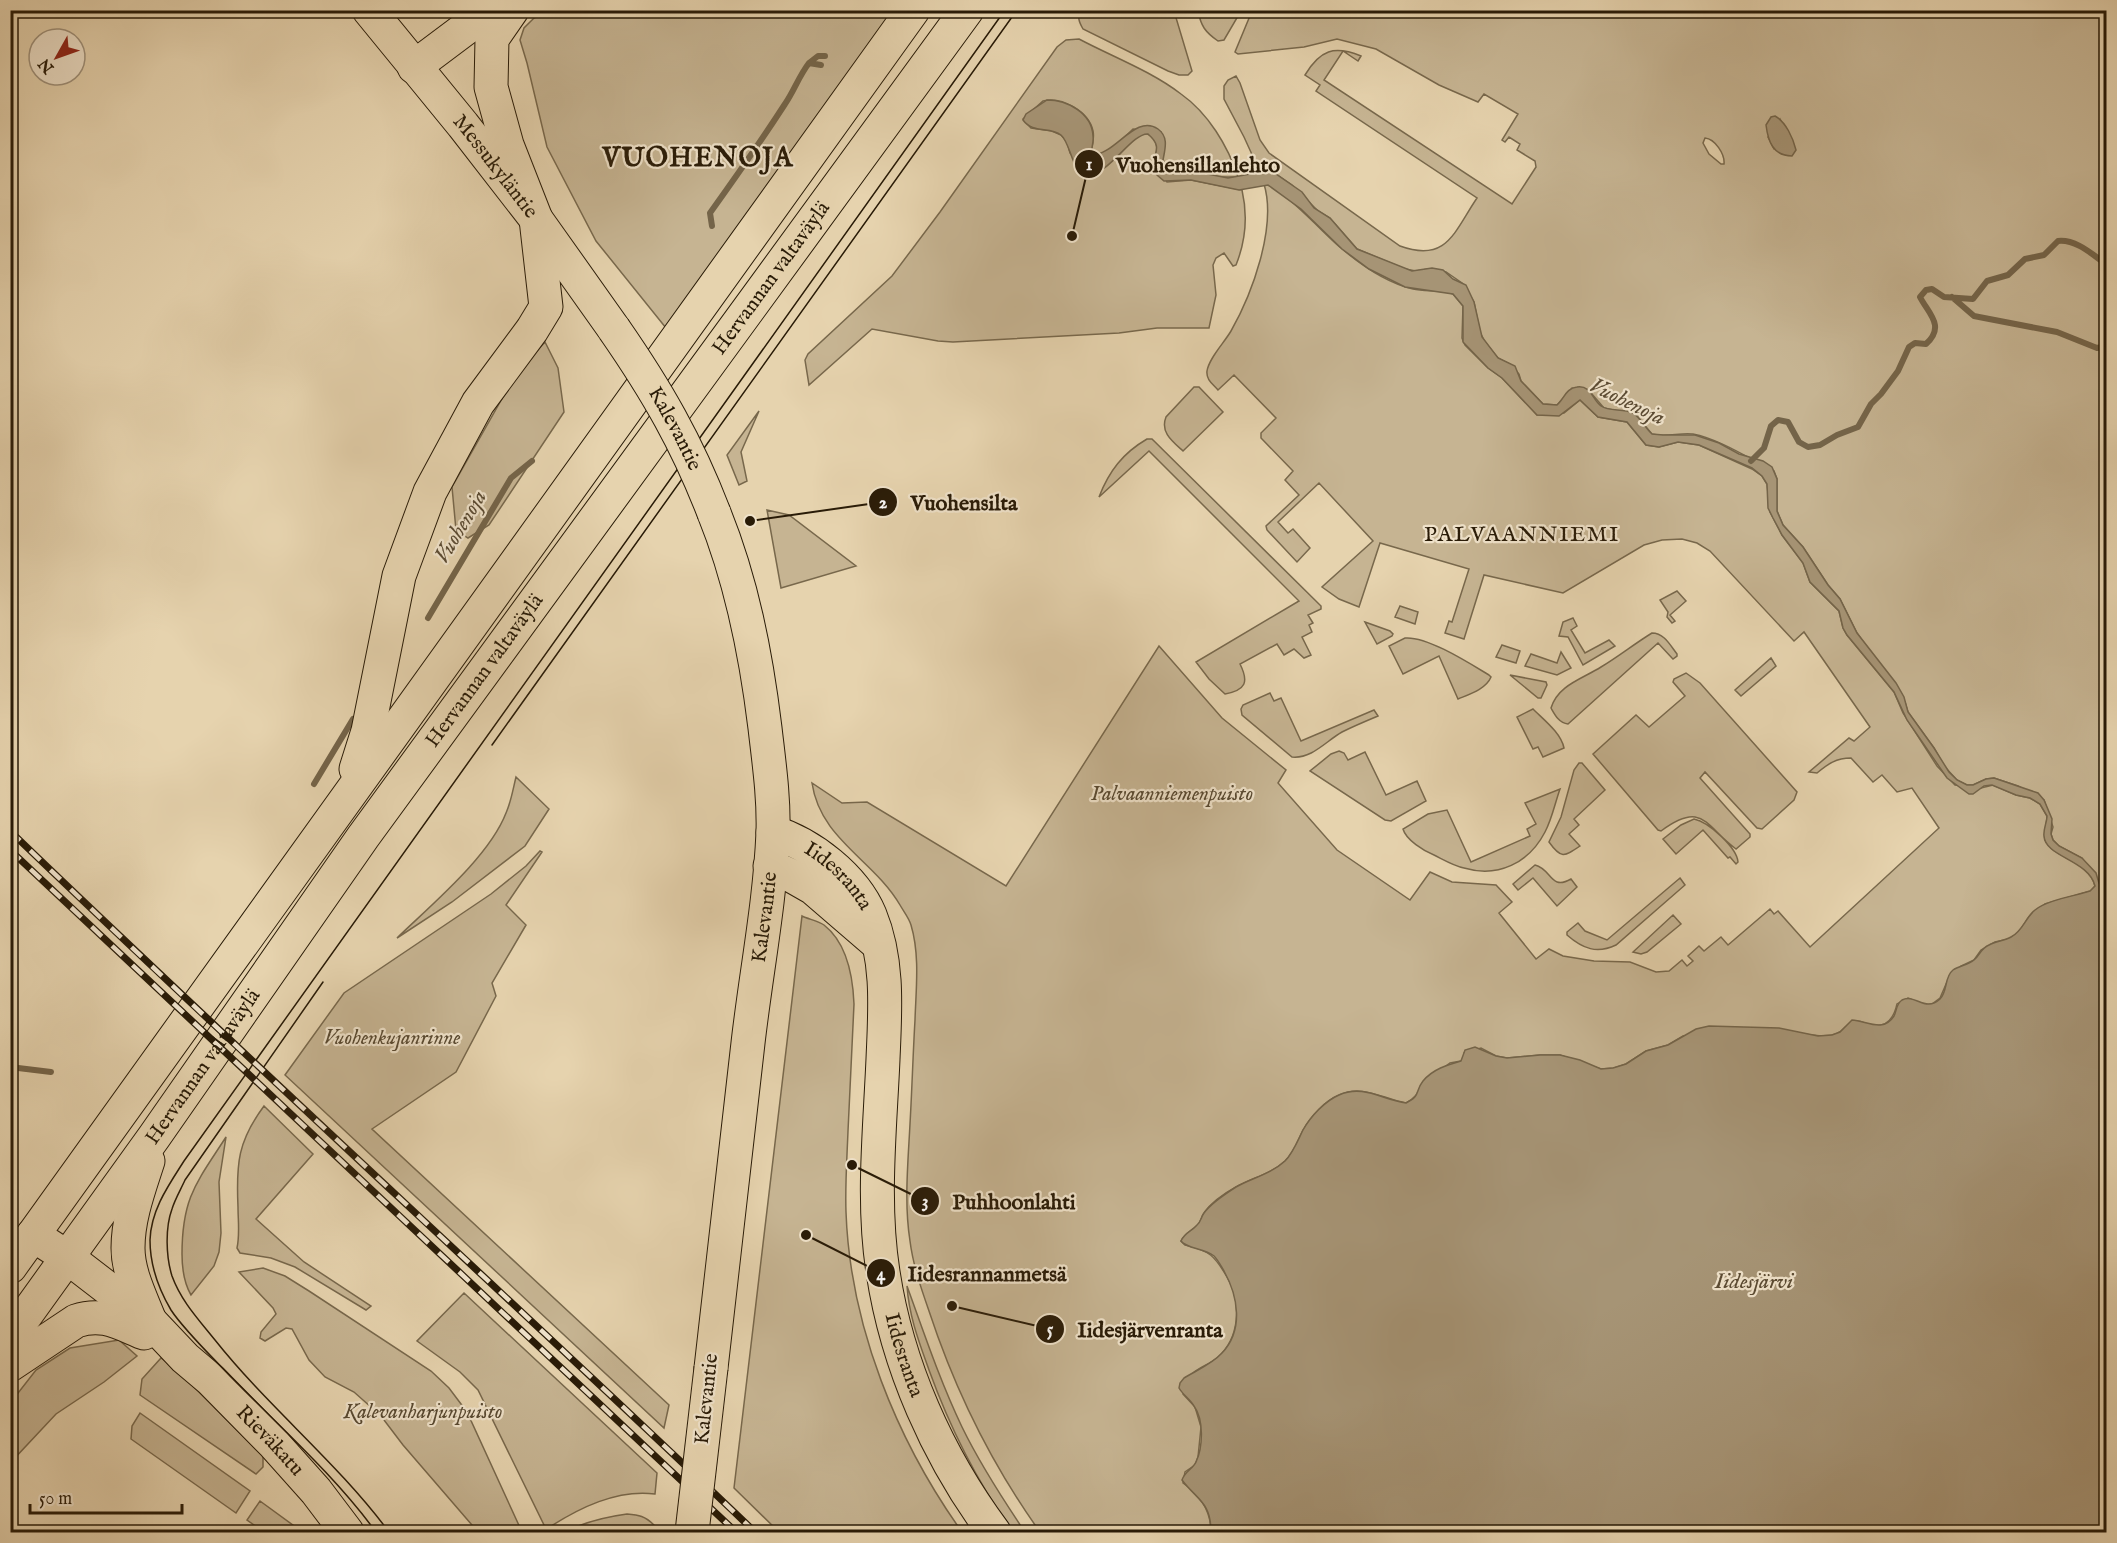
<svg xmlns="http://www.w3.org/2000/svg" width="2117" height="1543" font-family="'IM FELL English',serif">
<rect width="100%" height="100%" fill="#e6d3ae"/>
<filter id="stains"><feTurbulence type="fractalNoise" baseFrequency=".00333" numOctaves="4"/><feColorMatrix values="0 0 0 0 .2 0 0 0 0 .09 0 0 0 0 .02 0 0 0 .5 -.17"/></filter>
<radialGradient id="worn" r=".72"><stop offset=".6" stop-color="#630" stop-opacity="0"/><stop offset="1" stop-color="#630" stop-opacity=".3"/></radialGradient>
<!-- green -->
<path fill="#c6b492" stroke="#78684c" stroke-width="1.5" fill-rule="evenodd" d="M548,11H895L666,328L596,241L547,147L527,63L520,40L524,28L534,18Z
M1081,11H1174L1192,71L1188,75H1179L1168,71L1083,29C1079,22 1077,17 1081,11Z
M1198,11V10L1241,11L1224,40L1218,41C1205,32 1201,26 1198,11Z
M1252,11H2106V884L2099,883L2082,858L2059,846L2053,840L2051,834L2053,827L2044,800L2018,786L1994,778L1986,779L1973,785H1967L1957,780L1944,766L1934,748L1908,712L1905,702L1857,633L1840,599L1828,585L1803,547L1783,525L1777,511V479L1774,471C1750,459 1719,439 1693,434C1680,432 1666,438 1652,434L1636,415L1604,408L1591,393L1572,388L1557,405L1543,404L1521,381L1519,374L1510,364L1498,358L1485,342L1480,332L1474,302L1462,283L1446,272L1428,269L1416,271L1405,269L1357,249L1330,218L1318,211L1292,185L1273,172H1260L1244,137L1224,99V86L1228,80L1236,76L1240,83L1260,140L1269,153L1400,246C1447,263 1454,232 1477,198L1316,91L1320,85L1305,75C1320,50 1334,45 1361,56L1358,61L1343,51L1324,80L1512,204L1536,167L1535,161L1517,150L1520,144L1509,137L1505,142L1502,140L1518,114L1484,94L1478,102L1439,85L1376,49L1337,39L1304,47L1238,54L1235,52ZM1780,119L1794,145L1774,149L1768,137ZM1705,138C1715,139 1725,154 1724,164H1721L1709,154L1703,143Z
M1079,39C1113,57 1151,71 1181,94C1208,113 1228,146 1238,177H1219L1170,167L1163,163L1161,132L1133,129C1122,139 1107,156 1091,155C1091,147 1095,140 1093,131C1089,112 1062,96 1043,101L1023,119L1031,128L1052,131L1061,135L1067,142L1070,153L1088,176L1115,159L1136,137L1145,133C1158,137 1159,150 1154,160L1167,182L1191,180L1242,190C1248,216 1246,240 1236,265L1233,266L1224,253L1216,258L1213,265L1216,295L1209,328H1157L1119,333L953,342L938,341L872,329L809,385L805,360L808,354L892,276L940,212L1057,47L1066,40Z
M1264,184C1281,186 1325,235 1341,248C1361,265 1387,283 1413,289C1425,292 1442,289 1453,294L1463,306L1462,338L1465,345L1488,368L1502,378L1537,415L1564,413L1580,400L1598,417L1627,422L1646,445L1659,447L1678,442L1699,445L1752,469L1762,476L1767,484L1770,512L1782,535L1803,563L1810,582L1839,611L1843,628L1847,635L1894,692L1903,713L1937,766L1955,785L1981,788L1993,785L2016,795L2030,798L2040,804L2047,816C2047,824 2043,834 2045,840C2054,860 2089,859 2095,886L2091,891L2045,904L2029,917L2018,933L2009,939L1995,942L1981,950L1974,960L1961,966L1947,982L1940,998L1932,1004L1925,1005L1908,998L1897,1004C1894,1018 1886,1028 1871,1025C1866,1024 1862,1021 1857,1021C1849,1022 1847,1026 1841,1031C1830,1039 1812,1035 1799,1033L1683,1036L1668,1045L1646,1051L1626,1064L1614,1068L1601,1069L1560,1055H1540L1507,1058L1496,1056L1481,1048L1464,1053V1057L1461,1061L1450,1063L1421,1085C1419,1094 1414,1099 1406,1103C1383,1099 1363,1084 1339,1095C1325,1101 1311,1116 1303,1130C1298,1140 1294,1153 1285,1161C1271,1174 1252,1178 1236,1187C1225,1193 1211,1203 1204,1213C1201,1217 1201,1222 1198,1225C1192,1231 1185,1233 1181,1241L1185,1245C1209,1250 1215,1256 1227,1277C1242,1303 1240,1338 1217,1358C1210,1364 1200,1367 1193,1373C1188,1377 1185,1387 1183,1394L1195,1407L1201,1427L1198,1457L1195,1465L1185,1472L1183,1483C1200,1495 1211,1511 1211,1532H1040C992,1465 955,1390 929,1311C921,1288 913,1265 910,1241C904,1203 908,1163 910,1124C912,1089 913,1054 915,1020C916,989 920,955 911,925C909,918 904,912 900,905C874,860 820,839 812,783L842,803L867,802L1006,886L1159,646L1222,718L1286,770L1278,783L1337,850L1410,900L1430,872L1452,882L1496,885L1512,902L1499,913L1536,959L1549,949L1563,956L1594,961L1630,962L1656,972L1669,971L1682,960L1687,966L1693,961L1688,956L1699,946L1704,951L1721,937L1728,945L1770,909L1774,914L1778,911L1810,947L1939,828L1912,788L1897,792L1882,775L1873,782L1851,758C1836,758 1828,764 1817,773L1809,772L1849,738L1854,741L1870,727L1804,632L1794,641L1710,551L1697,543L1682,539L1662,540L1644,545L1563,593L1484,575L1464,639L1445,633L1449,621L1452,622L1469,569L1380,543L1359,607L1339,599L1322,587L1373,541L1319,483L1278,522L1288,533L1293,529L1310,548L1297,562L1267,530L1266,526L1299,495L1285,480L1293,471L1261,438V433L1276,418L1234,375L1218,390C1213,384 1206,380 1207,371C1209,358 1224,343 1231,331C1252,294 1277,227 1264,184Z
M545,342L558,368L564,412L489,525L468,538L456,530L452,487L516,374Z
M1194,387H1199L1223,412L1183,451C1172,441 1160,432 1166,417Z
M759,411L741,452L747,481L739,485L727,455Z
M1147,439H1152L1321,606V609L1308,615L1313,623L1309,625L1312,632L1302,637L1311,655L1304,658L1294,649L1284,655L1277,644L1240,664C1249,682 1246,690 1225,694L1209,679L1196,662L1299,601L1149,451L1099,497C1109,471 1123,453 1147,439Z
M767,510L789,515L856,566L781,588Z
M1677,591L1686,601L1670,615L1675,621L1672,623L1667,617L1668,612L1660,600Z
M1400,606L1418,612L1415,624L1395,617Z
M1573,618L1577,626L1571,630L1585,653L1609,640L1615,646L1583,665L1568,637L1559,636L1563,622Z
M1365,622L1390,631L1393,634L1392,636L1377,644Z
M1652,633C1664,633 1670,645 1677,654V656L1673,659L1672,658L1658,643L1568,724C1559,723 1555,715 1551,708C1558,685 1582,679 1601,667C1618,657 1634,644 1652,633Z
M1405,638C1427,636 1469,663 1489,675L1491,677C1486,689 1470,694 1458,699L1439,656L1403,674L1389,646Z
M1502,645L1520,651L1516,663L1496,657Z
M1561,652L1571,668L1557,675L1525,666L1531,654L1557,663Z
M1771,658L1776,666L1741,696L1735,690Z
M1686,673L1700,683L1797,792L1794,800L1762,829L1757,828L1705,772L1700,778L1750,834V837L1736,849C1705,826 1703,800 1661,831L1658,830L1593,754L1636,715L1649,727L1685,696L1673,682L1674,679Z
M1510,675L1546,682L1547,685L1541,698H1538Z
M1270,693L1274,701L1281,698L1301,741L1374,710L1378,716C1366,721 1354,726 1342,732C1326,741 1312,759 1292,757L1242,715L1241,709L1243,705Z
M1533,709C1544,720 1561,733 1564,748L1543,757L1538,747L1533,749L1517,717Z
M1339,751L1344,753L1348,760L1365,752L1386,795L1417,781L1426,801L1391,821L1385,820L1310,771L1331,754Z
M1579,763H1582L1605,790L1574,819L1579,825L1569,834L1580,846C1564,857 1561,859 1549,842L1561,817L1574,770Z
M516,777L549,809L525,846L452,902L397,938C431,905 489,857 506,813C511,802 513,789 516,777Z
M1560,789C1555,803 1552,819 1545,832C1529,863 1498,878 1464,868C1454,866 1444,860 1434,855C1424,851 1406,840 1403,829L1428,814L1447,810L1471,862L1530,836L1527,829L1536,824L1525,803Z
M1694,819C1709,822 1737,848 1738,862L1736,864L1730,857L1728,858L1703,830L1676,854L1663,839L1681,825Z
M540,851L542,852L506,905L526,925L492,983L496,996L456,1072L372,1129L669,1405L664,1428L285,1075L344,993L491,894L526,866Z
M1535,865C1552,869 1550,891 1571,879L1577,887L1557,906L1533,878L1518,890L1513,884Z
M1680,878L1685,885L1616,945C1597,954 1583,949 1567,935V932L1578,923L1585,931L1607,940Z
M1673,915L1681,924L1647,952L1641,954L1633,952Z
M802,916C808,919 818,921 824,925C847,943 853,978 854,1004C852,1046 850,1089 848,1131C847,1158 845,1185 846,1212C850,1326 897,1441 962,1532H779L734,1488Z
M264,1106L313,1154L256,1219L304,1262L371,1306L366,1310L295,1267L271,1258L240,1253L237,1248C240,1235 238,1220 238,1207C236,1163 238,1141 264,1106Z
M226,1137L219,1182L221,1233L219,1252L214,1266L191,1295C184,1283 182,1267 182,1254C182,1197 197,1182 226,1137Z
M263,1268L285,1276L309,1291L431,1371L449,1388L467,1412L522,1532H478L403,1445L381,1416L354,1392L325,1377L309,1360L292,1329L286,1328L265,1341L260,1338L261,1332L276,1314L273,1308L239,1272Z
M907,1286C924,1333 940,1381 962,1427C980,1464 1002,1498 1025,1532H1013C977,1482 950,1428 929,1370C919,1342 909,1316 907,1286Z
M464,1293L657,1473L655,1494C617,1489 579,1508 548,1528L545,1527L478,1390L460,1372L417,1341Z
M119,1340L137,1356L104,1382L56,1414L11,1462V1402L36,1370L70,1348Z
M161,1358L173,1366L263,1456V1467L256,1474L140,1395L142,1379Z
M140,1413L250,1491L236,1513L131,1439L132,1426Z
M260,1501L297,1528L301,1532H264L247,1520Z
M627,1514C639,1515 645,1516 654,1525V1532H564C585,1522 604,1517 627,1514Z"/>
<!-- water -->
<path fill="#a69475" stroke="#746449" stroke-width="1.5" d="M1047,100C1067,100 1092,113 1093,136C1094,143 1091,149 1091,155C1115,156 1135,113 1158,129C1169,137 1165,149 1163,160L1167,166L1228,178L1267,171L1273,172L1302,192L1314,208L1330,218L1357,249L1412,271L1432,268L1443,270L1453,279L1466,285L1474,302L1482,337L1498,358L1515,366L1521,381L1543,404L1557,405C1564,399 1566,388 1577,387C1591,385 1592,399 1601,406C1610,412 1623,408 1633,413C1641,418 1645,428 1652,434L1663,435H1695L1719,443L1739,454L1763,461L1772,467L1777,479V511L1783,525L1803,547L1828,585L1840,599L1857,633L1896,683L1904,697L1908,712L1934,748L1949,772L1957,780L1967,785H1973L1986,779L1994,778L2038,793L2044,800L2052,819L2051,834L2053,840L2059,846L2082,858L2096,873L2099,883L2106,884V1532H1211C1211,1502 1197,1500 1182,1480C1185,1471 1193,1469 1196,1462C1203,1447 1204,1420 1194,1406C1190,1399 1183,1395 1179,1388L1180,1383L1184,1378C1197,1370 1212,1364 1222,1353C1244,1330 1238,1296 1224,1271C1221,1266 1218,1260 1214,1256C1204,1248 1187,1249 1181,1241C1185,1232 1191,1232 1197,1225C1201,1222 1201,1217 1204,1213C1211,1203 1225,1194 1236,1187C1252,1178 1271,1174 1285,1161C1293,1153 1298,1140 1303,1130C1311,1116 1325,1101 1339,1095C1363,1084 1383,1100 1406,1103C1421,1096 1415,1091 1423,1081C1433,1069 1447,1065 1461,1061L1465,1050L1475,1047L1496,1056L1507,1058L1540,1055H1560L1580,1060L1601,1069L1613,1068L1626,1064L1646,1051L1668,1045L1696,1029L1709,1026L1779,1028L1818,1036L1832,1035L1840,1032L1852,1020C1867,1021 1883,1033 1894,1016C1897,1010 1896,1004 1902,1000C1915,993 1925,1013 1940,999C1948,991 1944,977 1953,970C1959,966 1968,965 1974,960C1980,955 1981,948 1989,945C1996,941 2004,941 2011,937C2023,931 2025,918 2035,910C2047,900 2075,896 2090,891L2095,886C2089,860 2045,857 2044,836C2043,830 2047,822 2047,816L2040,804L2030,798L2016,795L1992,785L1984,786L1973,794H1969L1947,778L1907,720L1894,692L1847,635L1843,628L1839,611L1810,582L1803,563L1782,535L1773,518L1768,508L1767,484L1762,476L1752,468L1699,445L1678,442L1659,447L1646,445L1627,422L1598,417L1580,400L1559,416L1537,415L1502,378L1488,368L1463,342V306L1453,294L1405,287L1369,269L1342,249L1301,209L1268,185L1239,190L1191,180L1164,181L1157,175L1153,167C1154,152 1163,147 1148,134C1132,133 1110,173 1088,176C1073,178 1071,143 1061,135C1049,126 1033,134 1023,120L1026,114Z
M1775,116C1786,122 1793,138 1796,150L1792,156C1773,156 1768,141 1766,125L1771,117Z"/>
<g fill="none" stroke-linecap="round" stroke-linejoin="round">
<!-- stream -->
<path stroke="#746449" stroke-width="6" d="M809,63L818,56H825
M712,226L710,213C736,177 761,141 785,104C794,91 799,76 809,63L821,65
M1952,297L1974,316L1979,317L2057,332L2097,348L2106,346
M1751,461L1764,448L1771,426L1778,420L1788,422L1799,442L1808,447L1820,445L1837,435L1858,427L1871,404L1881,394L1898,371L1909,347L1915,343L1926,344C1946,326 1928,313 1920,297L1926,290L1932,289L1944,297L1973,299L1987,281L2008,275L2025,259L2044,255L2058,241C2076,239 2093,255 2106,264
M428,618L511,478L532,461
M314,784L353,719
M10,1067L51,1072"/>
<defs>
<g id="major">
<path id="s1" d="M369,10L463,125L536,219L614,329"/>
<path id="s2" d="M773,832C811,844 854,877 870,915C889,961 885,1011 883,1059C880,1129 872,1202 883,1272C897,1365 938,1457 994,1532"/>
<path d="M770,866L792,876L813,888L878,944"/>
<path id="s3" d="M33,1235L67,1257L150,1321L185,1358L211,1380L274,1444L316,1491L347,1532"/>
<path id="s4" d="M711,1368C723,1259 736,1151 748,1043C756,973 770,903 773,832C774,797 769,763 765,728C756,654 742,582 714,513"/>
</g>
<g id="highway">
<path d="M414,67L490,10"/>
<path d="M356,769L368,731L399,576L430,492L478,403L532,330L546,307L536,219L507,145L491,87L492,39L512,10"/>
<path d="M148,1161C139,1189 128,1218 128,1248C128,1273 141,1298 150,1321"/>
<path d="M10,1267L913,10"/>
<path id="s5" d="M10,1337L154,1137L363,837L967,10"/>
<path d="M10,1365L76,1321C103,1312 119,1323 144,1333"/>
</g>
</defs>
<!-- major casing -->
<use href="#major" stroke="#291b07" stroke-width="35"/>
<!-- highway casing -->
<use href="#highway" stroke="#291b07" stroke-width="35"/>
<!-- major -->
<use href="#major" stroke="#e6d3ae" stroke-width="33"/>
<!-- highway -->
<use href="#highway" stroke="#e6d3ae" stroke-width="33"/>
<!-- tram -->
<path stroke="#291b07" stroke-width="1.5" d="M492,745L1017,10
M323,982L185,1180C181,1189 175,1199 172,1209C165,1228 166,1257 172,1276C181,1301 199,1320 215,1340C269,1408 338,1463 389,1532
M376,1532C335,1476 281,1428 232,1378C215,1360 184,1330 171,1310C158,1288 150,1266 150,1240C151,1210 168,1186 184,1161L1005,10"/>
<defs>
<path id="rail" d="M10,831C256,1068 509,1297 755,1532
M10,850L736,1532"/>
</defs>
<!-- rail casing -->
<use href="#rail" stroke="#291b07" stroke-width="7"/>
<!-- rail -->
<use href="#rail" stroke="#efe2ca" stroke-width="4.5" stroke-dasharray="14" stroke-linecap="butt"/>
<defs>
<g id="major-bridge">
<path id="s6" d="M614,329C657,391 687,443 714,513"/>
<path d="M692,1532L711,1368"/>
</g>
</defs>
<!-- major-bridge casing -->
<use href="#major-bridge" stroke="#291b07" stroke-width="35" stroke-linecap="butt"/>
<!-- major-bridge -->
<use href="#major-bridge" stroke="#e6d3ae" stroke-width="33"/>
</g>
<g text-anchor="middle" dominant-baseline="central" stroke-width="4.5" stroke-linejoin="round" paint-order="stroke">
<!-- street labels -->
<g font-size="21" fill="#291b07" stroke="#efe2ca">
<text stroke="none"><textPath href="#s1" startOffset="201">Messukyläntie</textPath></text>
<text stroke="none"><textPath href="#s5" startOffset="1304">Hervannan valtaväylä</textPath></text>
<text stroke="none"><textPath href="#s6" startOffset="117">Kalevantie</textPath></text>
<text stroke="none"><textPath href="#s5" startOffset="818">Hervannan valtaväylä</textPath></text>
<text stroke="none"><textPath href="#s2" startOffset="80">Iidesranta</textPath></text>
<text stroke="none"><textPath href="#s4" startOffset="454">Kalevantie</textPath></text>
<text stroke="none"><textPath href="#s5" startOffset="332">Hervannan valtaväylä</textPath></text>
<text stroke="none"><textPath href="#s2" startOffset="576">Iidesranta</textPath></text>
<text transform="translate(707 1399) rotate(-84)">Kalevantie</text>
<text stroke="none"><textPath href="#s3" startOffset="315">Rieväkatu</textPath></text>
</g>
<!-- park labels -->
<g font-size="21" font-style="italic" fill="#584931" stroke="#efe2ca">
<text x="1172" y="794">Palvaanniemenpuisto</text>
<text x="392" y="1038">Vuohenkujanrinne</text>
<text x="423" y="1412">Kalevanharjunpuisto</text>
</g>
<!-- water labels -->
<g font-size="22" font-style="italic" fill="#5b4b33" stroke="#efe2ca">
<text transform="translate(1627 402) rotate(26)">Vuohenoja</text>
<text transform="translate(461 527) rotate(-59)">Vuohenoja</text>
<text x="1754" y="1282">Iidesjärvi</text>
</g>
<!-- neighbourhood labels -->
<g font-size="22" letter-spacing="1.5" fill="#291b07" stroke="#efe2ca">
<text x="1522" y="535">PALVAANNIEMI</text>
</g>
<!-- district labels -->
<g font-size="27" font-weight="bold" letter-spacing="1.5" fill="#291b07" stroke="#efe2ca">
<text x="698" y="159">VUOHENOJA</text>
</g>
</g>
<!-- callouts -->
<path fill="none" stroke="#291b07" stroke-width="2" d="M1072 236L1089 164M750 521L883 502M852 1165L925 1201M806 1235L881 1273M952 1306L1050 1329"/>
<g fill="#291b07" stroke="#efe2ca" stroke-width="2">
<circle cx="1072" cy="236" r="6"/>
<circle cx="750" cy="521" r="6"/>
<circle cx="852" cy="1165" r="6"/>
<circle cx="806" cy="1235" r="6"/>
<circle cx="952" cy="1306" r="6"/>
<circle cx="1089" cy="164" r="15"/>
<circle cx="883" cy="502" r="15"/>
<circle cx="925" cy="1201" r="15"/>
<circle cx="881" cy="1273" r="15"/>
<circle cx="1050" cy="1329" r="15"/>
</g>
<g font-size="18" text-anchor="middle" font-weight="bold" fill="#fff">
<text x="1089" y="170">1</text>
<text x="883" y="508">2</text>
<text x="925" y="1207">3</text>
<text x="881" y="1280">4</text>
<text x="1050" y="1335">5</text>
</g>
<g font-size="22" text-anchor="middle" font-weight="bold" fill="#291b07" stroke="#efe2ca" stroke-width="4.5" stroke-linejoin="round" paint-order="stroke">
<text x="1198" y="172">Vuohensillanlehto</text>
<text x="964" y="510">Vuohensilta</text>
<text x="1014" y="1209">Puhhoonlahti</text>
<text x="987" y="1281">Iidesrannanmetsä</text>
<text x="1150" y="1337">Iidesjärvenranta</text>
</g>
<!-- margin -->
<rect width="2117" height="1543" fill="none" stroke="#e6d3ae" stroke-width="36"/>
<rect x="12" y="12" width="2093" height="1519" fill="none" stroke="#291b07" stroke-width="3"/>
<rect x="18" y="18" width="2081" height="1507" fill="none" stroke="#291b07" stroke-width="1.5"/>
<!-- north arrow -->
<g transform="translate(57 57) rotate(230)"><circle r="28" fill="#efe2ca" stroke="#a0927c" stroke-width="1.5"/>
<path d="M0-4.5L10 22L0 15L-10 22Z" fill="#8f2418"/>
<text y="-9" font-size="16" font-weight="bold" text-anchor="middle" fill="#291b07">N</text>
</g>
<!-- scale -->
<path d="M30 1504v9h152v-9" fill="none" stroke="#291b07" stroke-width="3"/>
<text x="39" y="1504" font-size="18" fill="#291b07" stroke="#efe2ca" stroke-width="4.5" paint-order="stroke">50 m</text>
<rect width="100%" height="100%" filter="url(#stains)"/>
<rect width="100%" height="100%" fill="url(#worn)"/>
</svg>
